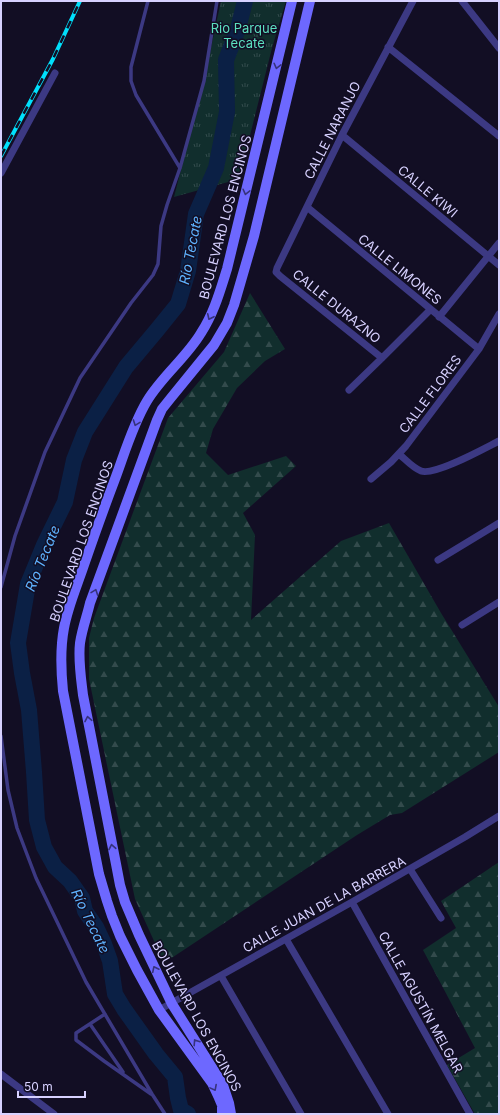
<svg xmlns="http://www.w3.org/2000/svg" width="500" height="1115" font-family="Inter,sans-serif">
<defs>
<pattern id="grass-tufts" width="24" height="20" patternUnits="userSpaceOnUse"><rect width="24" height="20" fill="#112e2d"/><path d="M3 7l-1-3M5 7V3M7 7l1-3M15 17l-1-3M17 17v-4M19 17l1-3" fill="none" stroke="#334b4c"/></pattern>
<pattern id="forest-firs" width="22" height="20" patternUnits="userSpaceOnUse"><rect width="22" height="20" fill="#112e2d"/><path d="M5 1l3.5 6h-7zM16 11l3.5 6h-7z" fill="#334b4c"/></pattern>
</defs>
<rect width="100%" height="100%" fill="#120e24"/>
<!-- grass -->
<path fill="url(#grass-tufts)" d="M221,1H286L272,48L239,179L174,197L204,80Z"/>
<!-- forest -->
<path fill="url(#forest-firs)" d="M250,293L285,349L265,361L237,388L213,429L206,453L228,475L286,456L296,466L243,513L255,535L251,620L341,541L389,523L441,613L499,707V752L402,813L390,815L357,835L164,963L135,899L89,679V638L94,618L168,418L224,352Z
M499,862V1114H475L447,1065L475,1048L423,950L456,928L441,901Z"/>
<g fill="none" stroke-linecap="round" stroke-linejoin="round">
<!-- river -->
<path stroke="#0b2045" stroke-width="16" d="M188,1114L181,1110L178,1098L175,1077L156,1054L124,1009L115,994L110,961L104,944L96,927L85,911L82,898L70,881L55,867L44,847L37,820L34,772L29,710L22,673L18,643L28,584L44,545L65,502L74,460L85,432L126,367L157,330L178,304L188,271L196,214L216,168L227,112L226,60L238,29L245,1"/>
<!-- lane -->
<path stroke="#3c3983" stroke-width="3.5" d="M148,1L131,67V81L136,95L180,168
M1,587L15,536L45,452L80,378L131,303L153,275L158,264L161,226L167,205L180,168L204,81L217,1
M1,736L8,790L17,828L36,878L86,982L152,1094L165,1114
M105,1014L76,1033V1040L104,1061L151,1094
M90,1024L123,1072"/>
<!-- street -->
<path stroke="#3c3983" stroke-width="7" d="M462,1L499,48
M388,47L499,136
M342,135L499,265
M1,173L55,73
M307,207L479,349
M439,317L499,243
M382,358L280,276L276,272L277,268L342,135L413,1
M349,390L382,358L430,310
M399,454C406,460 413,468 421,471C435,476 485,448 499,441
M371,479L391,462L406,446L479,349L499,314
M438,560L499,523
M462,625L499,602
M410,869L441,918
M352,902L470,1114
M286,939L388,1114
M221,976L301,1114
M159,1010L352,902L465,837L499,816
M1,1074L54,1114"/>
<!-- secondary -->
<path stroke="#6d68ff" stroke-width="10" d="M222,1114V1105L219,1098L212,1083L159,1010L137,970L120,936L112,916L107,901L99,874L63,691C61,671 60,649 64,628C68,606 77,586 84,565C94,536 104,508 115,479C124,455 133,424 147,401C162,376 186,358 201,333C214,313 220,291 227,269L292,1
M231,1114L229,1103L223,1085L172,1004L139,935L125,902L120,885L116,864L83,695C81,678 78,660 80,643C82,629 87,616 90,603L157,420L162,409L170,399L214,345L227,323L234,305L254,236L310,1"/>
<defs>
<path id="rail" d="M1,156L53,59L80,1"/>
</defs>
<!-- rail casing -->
<use href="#rail" stroke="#00e0fc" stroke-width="4"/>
<!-- rail -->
<use href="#rail" stroke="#120e24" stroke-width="2.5" stroke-dasharray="8" stroke-linecap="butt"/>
</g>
<!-- one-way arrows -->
<defs><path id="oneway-chevron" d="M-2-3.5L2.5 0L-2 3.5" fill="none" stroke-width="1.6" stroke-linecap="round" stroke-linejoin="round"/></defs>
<g stroke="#36327c">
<use href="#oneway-chevron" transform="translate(277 66) rotate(104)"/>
<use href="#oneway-chevron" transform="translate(246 192) rotate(104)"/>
<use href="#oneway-chevron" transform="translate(210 317) rotate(115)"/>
<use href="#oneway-chevron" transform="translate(136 423) rotate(110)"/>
<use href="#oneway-chevron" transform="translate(95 592) rotate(-70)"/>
<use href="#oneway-chevron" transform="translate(88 719) rotate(-101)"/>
<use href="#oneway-chevron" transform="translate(112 847) rotate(-101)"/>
<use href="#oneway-chevron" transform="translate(155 969) rotate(-116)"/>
<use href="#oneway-chevron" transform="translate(196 1042) rotate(-123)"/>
<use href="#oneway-chevron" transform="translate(214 1088) rotate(62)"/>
</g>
<g text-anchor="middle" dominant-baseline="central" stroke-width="3" stroke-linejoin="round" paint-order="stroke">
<!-- park labels -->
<g font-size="13" fill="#5ce0c0" stroke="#120e24">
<text x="244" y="28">Rio Parque<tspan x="244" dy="15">Tecate</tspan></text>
</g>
<!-- street labels -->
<g font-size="13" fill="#d7d1ff" stroke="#120e24">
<text transform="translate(332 130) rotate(-63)">CALLE NARANJO</text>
<text transform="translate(428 191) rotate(40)">CALLE KIWI</text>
<text transform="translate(225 217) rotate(-75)">BOULEVARD LOS ENCINOS</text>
<text transform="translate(400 269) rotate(39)">CALLE LIMONES</text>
<text transform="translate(337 306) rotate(39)">CALLE DURAZNO</text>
<text transform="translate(430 394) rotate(-53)">CALLE FLORES</text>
<text transform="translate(81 541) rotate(-71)">BOULEVARD LOS ENCINOS</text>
<text transform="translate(324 904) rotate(-29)">CALLE JUAN DE LA BARRERA</text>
<text transform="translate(421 1002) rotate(61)">CALLE AGUSTÍN MELGAR</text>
<text transform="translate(197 1016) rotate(61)">BOULEVARD LOS ENCINOS</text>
</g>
<!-- water labels -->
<g font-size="14" font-style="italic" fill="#5fb3ff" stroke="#120e24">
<text transform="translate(190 250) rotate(-79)">Río Tecate</text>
<text transform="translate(42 558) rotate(-68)">Río Tecate</text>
<text transform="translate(91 921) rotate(64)">Río Tecate</text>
</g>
</g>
<!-- border -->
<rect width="500" height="1115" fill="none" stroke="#d7d1ff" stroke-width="4"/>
<!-- scale -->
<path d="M18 1091v6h67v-6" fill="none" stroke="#d7d1ff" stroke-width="2"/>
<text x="24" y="1091" font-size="12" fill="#d7d1ff" stroke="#120e24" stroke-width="3" paint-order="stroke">50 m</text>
</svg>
